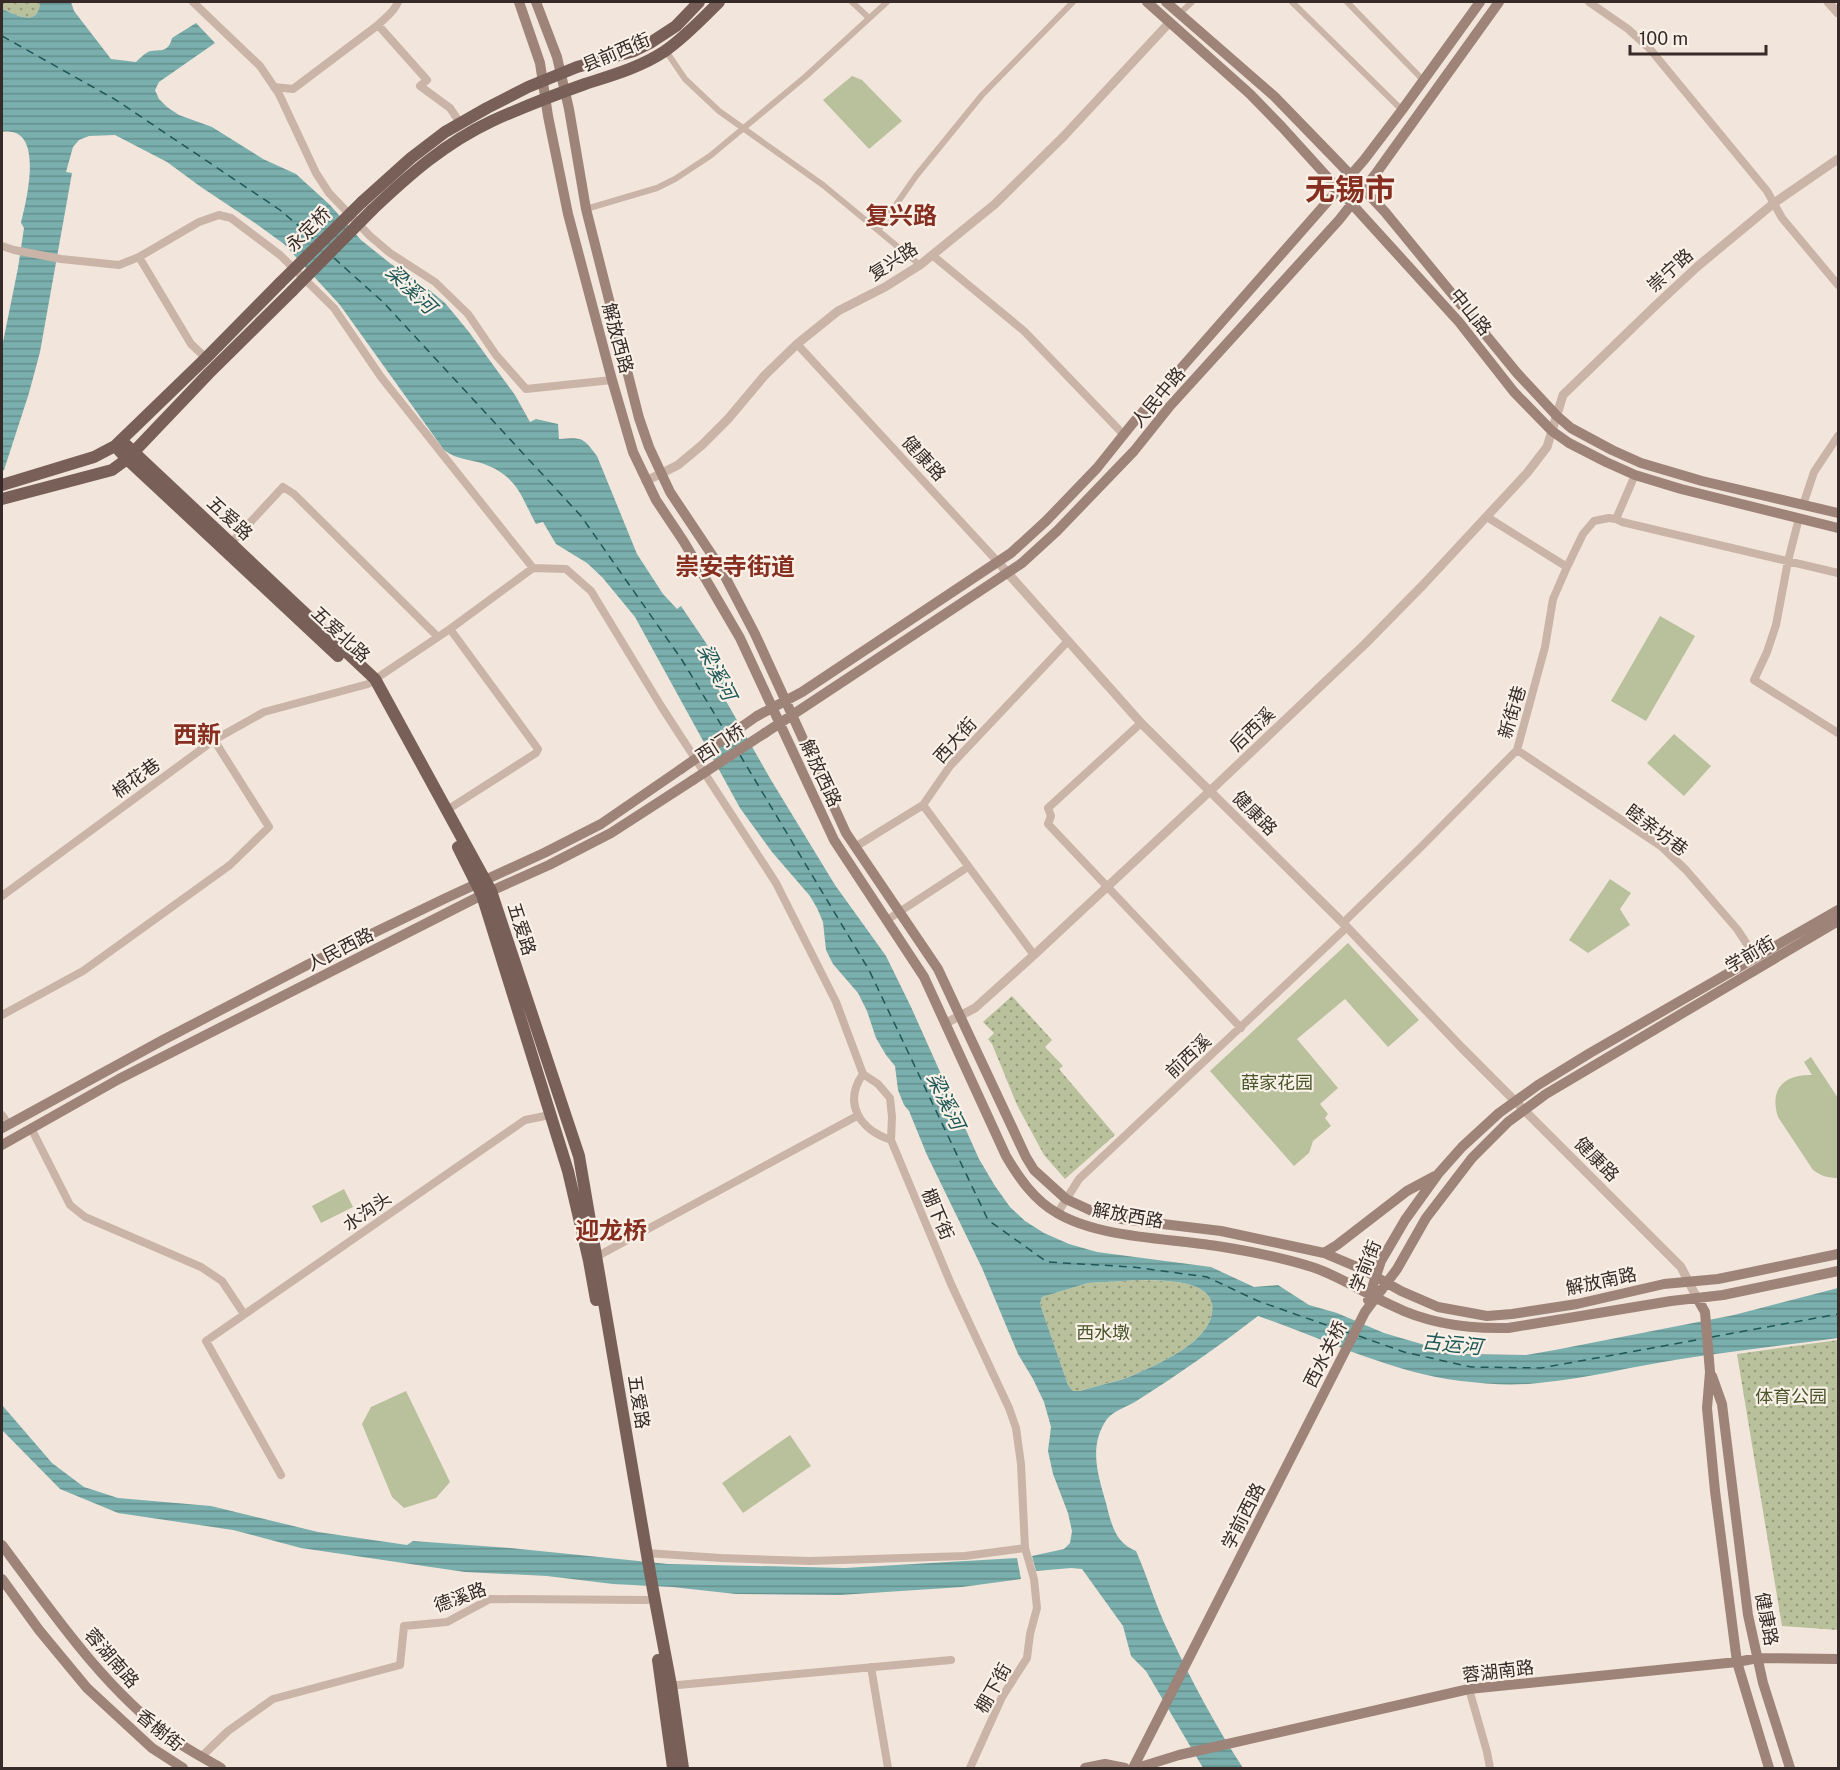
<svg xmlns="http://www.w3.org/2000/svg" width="1840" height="1770" font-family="'Public Sans','Noto Sans SC',sans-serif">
<defs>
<pattern id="park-dots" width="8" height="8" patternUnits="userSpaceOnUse" patternTransform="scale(1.5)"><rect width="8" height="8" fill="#b8c19b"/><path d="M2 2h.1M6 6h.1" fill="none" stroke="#969d7e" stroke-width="1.8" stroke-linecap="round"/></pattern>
<pattern id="water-rules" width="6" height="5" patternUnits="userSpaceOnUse" patternTransform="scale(1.5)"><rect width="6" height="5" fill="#7aafad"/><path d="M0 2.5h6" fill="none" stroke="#658f8d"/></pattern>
</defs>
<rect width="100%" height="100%" fill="#f2e5db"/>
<!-- park -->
<path fill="url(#park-dots)" d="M2,2H40C38,28 17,15 2,9Z
M1012,996L1052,1040L1045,1047L1063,1066L1059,1069L1115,1135L1065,1179L1044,1155L1017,1105L992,1044L988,1039L994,1033L983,1022Z
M1139,1280C1159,1281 1207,1278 1212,1304C1217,1339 1162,1362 1136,1374C1118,1382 1098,1385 1080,1391H1073L1068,1385L1040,1304L1042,1297L1088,1283Z
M1838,1340V1630L1782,1626L1737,1354Z"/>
<!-- garden -->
<path fill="#b8c19b" d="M852,76L862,80L902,121L869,149L823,100Z
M1660,616L1695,636L1646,721L1611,701Z
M1674,734L1711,766L1684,796L1647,763Z
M1610,879L1631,893L1620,909L1630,925L1588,953L1569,940Z
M1348,943L1419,1020L1388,1047L1345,999L1297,1039L1338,1088L1320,1104L1328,1114L1325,1118L1331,1126L1313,1141L1309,1153L1294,1166L1210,1071Z
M1811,1057L1838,1098V1178C1828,1178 1821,1176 1813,1170L1778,1117C1769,1089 1784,1074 1812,1075L1804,1062Z
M344,1189L353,1207L321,1223L312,1206Z
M406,1391L450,1482L436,1498L404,1508L392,1497L362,1424L371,1407Z
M790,1435L811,1466L743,1513L722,1483Z"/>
<!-- water -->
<path fill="url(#water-rules)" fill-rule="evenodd" d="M40,2H71L74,11L111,59L136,62C139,59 144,54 148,52C158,48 168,55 172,38L196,23L215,43L159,82L155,90L159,99L167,107L179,115L212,127L263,159L296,174L330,205L361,240L391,264L423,285L445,303L469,332L515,395L530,422L536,419L558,424L559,439C582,437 583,437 597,456L637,554L663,594L677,609L681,606L706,643L729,689L722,694L771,780L835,885L886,956L911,1007L979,1159L995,1186L1010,1207L1025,1221L1044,1233L1069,1244L1097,1252L1211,1267L1254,1287L1278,1285L1309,1305L1337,1313L1384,1333L1442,1350L1465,1354L1526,1355L1555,1350L1734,1315L1838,1288V1338C1786,1345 1733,1351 1681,1359C1633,1366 1586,1379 1538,1383C1513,1386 1486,1384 1461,1381C1389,1372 1325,1339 1258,1316C1219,1346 1179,1374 1138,1400C1129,1406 1113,1411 1107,1419C1088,1446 1098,1475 1106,1503C1111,1523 1115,1543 1136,1551C1148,1578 1156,1607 1169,1633C1191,1680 1215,1725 1243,1768H1203L1146,1671L1131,1656L1123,1626L1082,1569L1071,1568L1036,1571L1032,1556L1064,1549L1070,1543L1072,1531L1068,1513L1053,1474L1048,1451L1051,1427L1044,1402L1033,1379L1018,1354L982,1268L927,1155L909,1111L904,1105L898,1090L895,1066L886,1055L876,1038L867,1011L858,993L833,964L826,950L823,922L817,908L810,896L772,852L740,808L635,617L602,577L587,563L556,544L543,522L536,524C522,499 519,479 489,466C474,459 458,461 444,450L340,305L284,244L255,223L201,187L167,162L115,135L89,136L79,140L73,147L66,172L72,173L40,352L29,393L4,470L2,471V347L18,268L24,228L21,223C26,202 46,125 2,132V9C17,15 38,28 40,2ZM1139,1280C1159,1281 1207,1278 1212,1304C1217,1339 1162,1362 1136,1374C1119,1382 1098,1385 1080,1391H1073L1068,1385L1040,1304L1042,1297L1088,1283Z
M2,1405L52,1463L84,1487L118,1498L211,1506L318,1532L407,1545L413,1541L510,1548L668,1564L845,1568L1017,1558L1021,1579L962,1587L840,1595L736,1594L672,1587L613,1584L547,1576L465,1572L301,1548L233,1530L118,1513L60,1489L2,1430Z"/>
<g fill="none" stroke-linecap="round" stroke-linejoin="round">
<!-- ferry -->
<path stroke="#1d5857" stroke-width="1.5" stroke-dasharray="8 6" stroke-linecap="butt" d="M2,36L116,100L280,210L315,240
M334,258L384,303L581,516L682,660L726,733
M740,755L869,970L988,1220L1047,1262L1133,1267L1207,1277L1258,1301L1349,1333
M1359,1336L1404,1352L1471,1367L1541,1368L1702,1339
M1712,1337L1838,1314"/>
<!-- pedestrian -->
<path stroke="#cab4a7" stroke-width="6" d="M852,2L869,18
M1292,2L1402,110
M1347,2L1424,81
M1179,14L1192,2
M666,51L685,79L719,111L823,185L920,265
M586,209L657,188L675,179L710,156L805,77L887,2
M879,229L916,176L982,95L1073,2"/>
<!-- minor -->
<path stroke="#cab4a7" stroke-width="8" d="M193,2L260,66L279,94L316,173L329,193L370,236L390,253L435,282L468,314L496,355L526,389L612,380
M1589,2L1628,29L1650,49L1767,191L1782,218L1838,285
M378,25L427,80L420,86L450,108L460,123
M274,87L293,89L378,25C385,18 395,11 398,2
M2,246L14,250L61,259L119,265L139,257L199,222L219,215L231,218L280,255L334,308L381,377L533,568L566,569L591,591L661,706L776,883L836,1002L863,1074L878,1084L890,1098L892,1117L891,1140L951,1284L1009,1408L1016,1428L1021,1464L1025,1548L1034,1579L1037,1608L1030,1634L1027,1658L1002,1697L970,1768
M932,255L1024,331L1124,435
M139,257L191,344L206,358
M797,344L997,561
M1803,505L1814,472L1838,436
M1487,517L1567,567
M1799,518L1788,561L1776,625L1767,652L1754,680L1838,733
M1616,519L1622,522L1838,573
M231,543L283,487L294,494L438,637
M1141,723L1048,808L1051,816L1048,824L1241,1028
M1517,750L1662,847L1686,870L1737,929L1756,958
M923,805L1034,955
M447,810L536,753L538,749L450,629
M855,847L923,805L950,766L1068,641
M2,896L214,740L264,712L368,684L450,629L533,568
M887,920L968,867
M1343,923L1422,846L1517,750L1545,647L1553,599L1567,567L1583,534L1594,521L1609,518L1616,519L1635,475
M2,1015L83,971L230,865L269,827L214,740
M863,1074C842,1104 861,1130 891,1140
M2,1115L8,1124
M31,1128L70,1205L85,1217L201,1267L222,1281L244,1314
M1057,1214L1079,1179L1347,927
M594,1258L857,1116
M281,1475L206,1341L525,1120L550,1115
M646,1553L721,1558L810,1561L965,1556L1025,1548
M871,1667L888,1768
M667,1686L951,1660
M1469,1689L1487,1752L1490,1768
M201,1757L228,1731L273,1699L400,1665L404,1626L447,1622L490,1599L647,1600"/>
<!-- tertiary -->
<path stroke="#cab4a7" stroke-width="9" d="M1828,2L1838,13
M646,481L678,465L702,445L728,419L765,375L797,344L838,311L885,287L920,265L995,204L1064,136L1169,23
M997,561L1141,723L1343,923L1462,1048L1681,1267L1697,1298
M946,1023L975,1008L1034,955L1210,791L1365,644L1423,585L1527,473L1547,447L1563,395L1655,306L1698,266L1774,203L1838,159"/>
<!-- secondary -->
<path stroke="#9e8378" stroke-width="10" d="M519,2L540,63L548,116L568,214L612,380L633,452L656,500L684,542L740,638L834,840L924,977L1006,1156C1019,1178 1034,1200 1057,1213C1099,1238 1168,1238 1217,1246C1249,1251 1284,1258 1315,1268C1343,1278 1366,1294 1393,1306C1429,1324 1468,1329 1508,1328L1671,1301L1723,1295L1838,1271
M536,2L557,57L569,109L586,209L639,418L649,447L670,492L720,567L755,634L846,833L938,969L1026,1157L1034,1170L1066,1199L1094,1212L1121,1219L1221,1231L1324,1253L1362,1269L1401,1291L1438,1307L1487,1316L1512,1314L1577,1304L1664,1284L1718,1279L1838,1254
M1147,2L1250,94L1282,127L1459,322L1514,392L1552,431L1569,443L1606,462L1635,475L1681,489L1838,528
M1166,2L1274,96L1340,164L1385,212L1517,373L1557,416L1571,428L1612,450L1641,463L1702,481L1838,513
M757,716L802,692L1011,553L1046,521L1097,468L1133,423L1364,160L1402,110L1480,2
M765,733L1022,563L1057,531L1134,451L1170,406L1339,220L1377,172L1499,2
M2,1128L163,1040L311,963L446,898L544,853L601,824L681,769
M2,1145L119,1079L482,895L549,865L611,833L693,780
M1324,1253L1337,1245L1407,1191L1435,1176
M1697,1298L1705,1312L1710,1372L1707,1408L1715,1491L1737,1662L1769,1768
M1368,1300L1381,1261L1405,1220L1438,1174L1462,1147L1499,1113L1538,1085L1590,1053L1838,910
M1712,1376L1722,1404L1748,1615L1763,1683L1790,1768
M2,1545C53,1613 102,1686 170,1737C186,1749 204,1758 221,1768
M2,1579L39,1630L87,1688L152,1748L183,1768
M1085,1768L1105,1764L1125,1768
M1133,1768L1365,1312L1397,1269L1426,1218L1472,1158L1508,1122L1546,1094L1838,921
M1137,1768L1179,1755L1469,1689L1737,1662L1758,1658L1838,1659"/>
<!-- primary -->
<path stroke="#786059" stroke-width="12" d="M362,202L411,158L445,132L487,108L528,87L577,67L634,51L650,43L676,26L699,2
M372,210C409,175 445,143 492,121C523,107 554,95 585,84C613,75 641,67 665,51C685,37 702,19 719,2
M121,440L375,679L491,891L579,1156L653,1590L671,1685L683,1768
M115,446L127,459L338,656
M2,485L94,457L115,446L206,358L280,283
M2,499L112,470L127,459L208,374L292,291
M458,847L482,895L568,1171L589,1261L596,1300
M658,1660L673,1768"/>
<!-- secondary-bridge -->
<path stroke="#9e8378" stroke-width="10" d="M681,769L757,716
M693,780L765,733"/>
<!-- primary-bridge -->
<path stroke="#786059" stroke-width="12" d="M280,283L362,202
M292,291L372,210"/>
</g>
<g text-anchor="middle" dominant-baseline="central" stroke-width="4.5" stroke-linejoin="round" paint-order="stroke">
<!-- street labels -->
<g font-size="18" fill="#362b28" stroke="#f9f0e7">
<text transform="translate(616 52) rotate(-23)">县前西街</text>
<text transform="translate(308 229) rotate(-45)">永定桥</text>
<text transform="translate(893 261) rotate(-33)">复兴路</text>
<text transform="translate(1670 270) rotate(-42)">崇宁路</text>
<text transform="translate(1471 312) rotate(51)">中山路</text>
<text transform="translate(618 338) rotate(75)">解放西路</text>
<text transform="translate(1158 397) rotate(-50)">人民中路</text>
<text transform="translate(924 458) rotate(47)">健康路</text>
<text transform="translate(230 518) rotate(43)">五爱路</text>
<text transform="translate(341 634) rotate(43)">五爱北路</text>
<text transform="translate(1512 712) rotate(-73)">新街巷</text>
<text transform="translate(1252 729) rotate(-44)">后西溪</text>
<text transform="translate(955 740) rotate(-48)">西大街</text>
<text transform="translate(720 743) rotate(-33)">西门桥</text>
<text transform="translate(821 773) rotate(65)">解放西路</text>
<text transform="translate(136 778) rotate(-36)">棉花巷</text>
<text transform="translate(1255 813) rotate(45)">健康路</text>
<text transform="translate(1657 830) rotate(37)">睦亲坊巷</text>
<text transform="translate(522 929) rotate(72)">五爱路</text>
<text transform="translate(340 949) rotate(-27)">人民西路</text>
<text transform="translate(1750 954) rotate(-30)">学前街</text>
<text transform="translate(1188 1056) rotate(-43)">前西溪</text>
<text transform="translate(1597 1159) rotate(45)">健康路</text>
<text transform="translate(367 1211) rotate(-35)">水沟头</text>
<text transform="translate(938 1214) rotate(67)">棚下街</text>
<text transform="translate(1128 1215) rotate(10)">解放西路</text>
<text transform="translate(1365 1266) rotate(-68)">学前街</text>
<text transform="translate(1601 1281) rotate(-12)">解放南路</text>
<text transform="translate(1325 1354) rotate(-63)">西水关桥</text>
<text transform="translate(639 1402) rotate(81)">五爱路</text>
<text transform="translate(1243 1516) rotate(-63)">学前西路</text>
<text transform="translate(460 1597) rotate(-20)">德溪路</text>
<text transform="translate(1767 1619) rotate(79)">健康路</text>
<text transform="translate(112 1658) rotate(49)">蓉湖南路</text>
<text transform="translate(1498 1671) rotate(-7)">蓉湖南路</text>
<text transform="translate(993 1688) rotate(-61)">棚下街</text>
<text transform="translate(160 1730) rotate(39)">香榭街</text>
</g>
<!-- park labels -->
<g font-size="18" fill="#49552b" stroke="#f9f0e7">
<text x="1277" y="1082">薛家花园</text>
<text x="1103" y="1332">西水墩</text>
<text x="1791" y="1396">体育公园</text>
</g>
<!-- water labels -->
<g font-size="20" font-style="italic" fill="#1d5857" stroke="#f9f0e7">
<text transform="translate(411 289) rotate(44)">梁溪河</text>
<text transform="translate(717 672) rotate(63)">梁溪河</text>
<text transform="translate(946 1101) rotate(64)">梁溪河</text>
<text transform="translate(1452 1344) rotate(6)">古运河</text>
</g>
<!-- district labels -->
<g font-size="24" font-weight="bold" fill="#862f20" stroke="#f9f0e7">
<text x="901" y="215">复兴路</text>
<text x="735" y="566">崇安寺街道</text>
<text x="197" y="734">西新</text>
<text x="611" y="1230">迎龙桥</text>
</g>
<!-- town labels -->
<g font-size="30" font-weight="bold" fill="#862f20" stroke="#f9f0e7">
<text x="1350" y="189">无锡市</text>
</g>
</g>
<!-- border -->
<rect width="1840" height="1770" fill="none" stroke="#362b28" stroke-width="6"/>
<!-- scale -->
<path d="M1630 45v9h136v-9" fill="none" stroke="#362b28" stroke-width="3"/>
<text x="1639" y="45" font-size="18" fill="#362b28" stroke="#f9f0e7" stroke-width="4.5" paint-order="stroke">100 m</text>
</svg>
